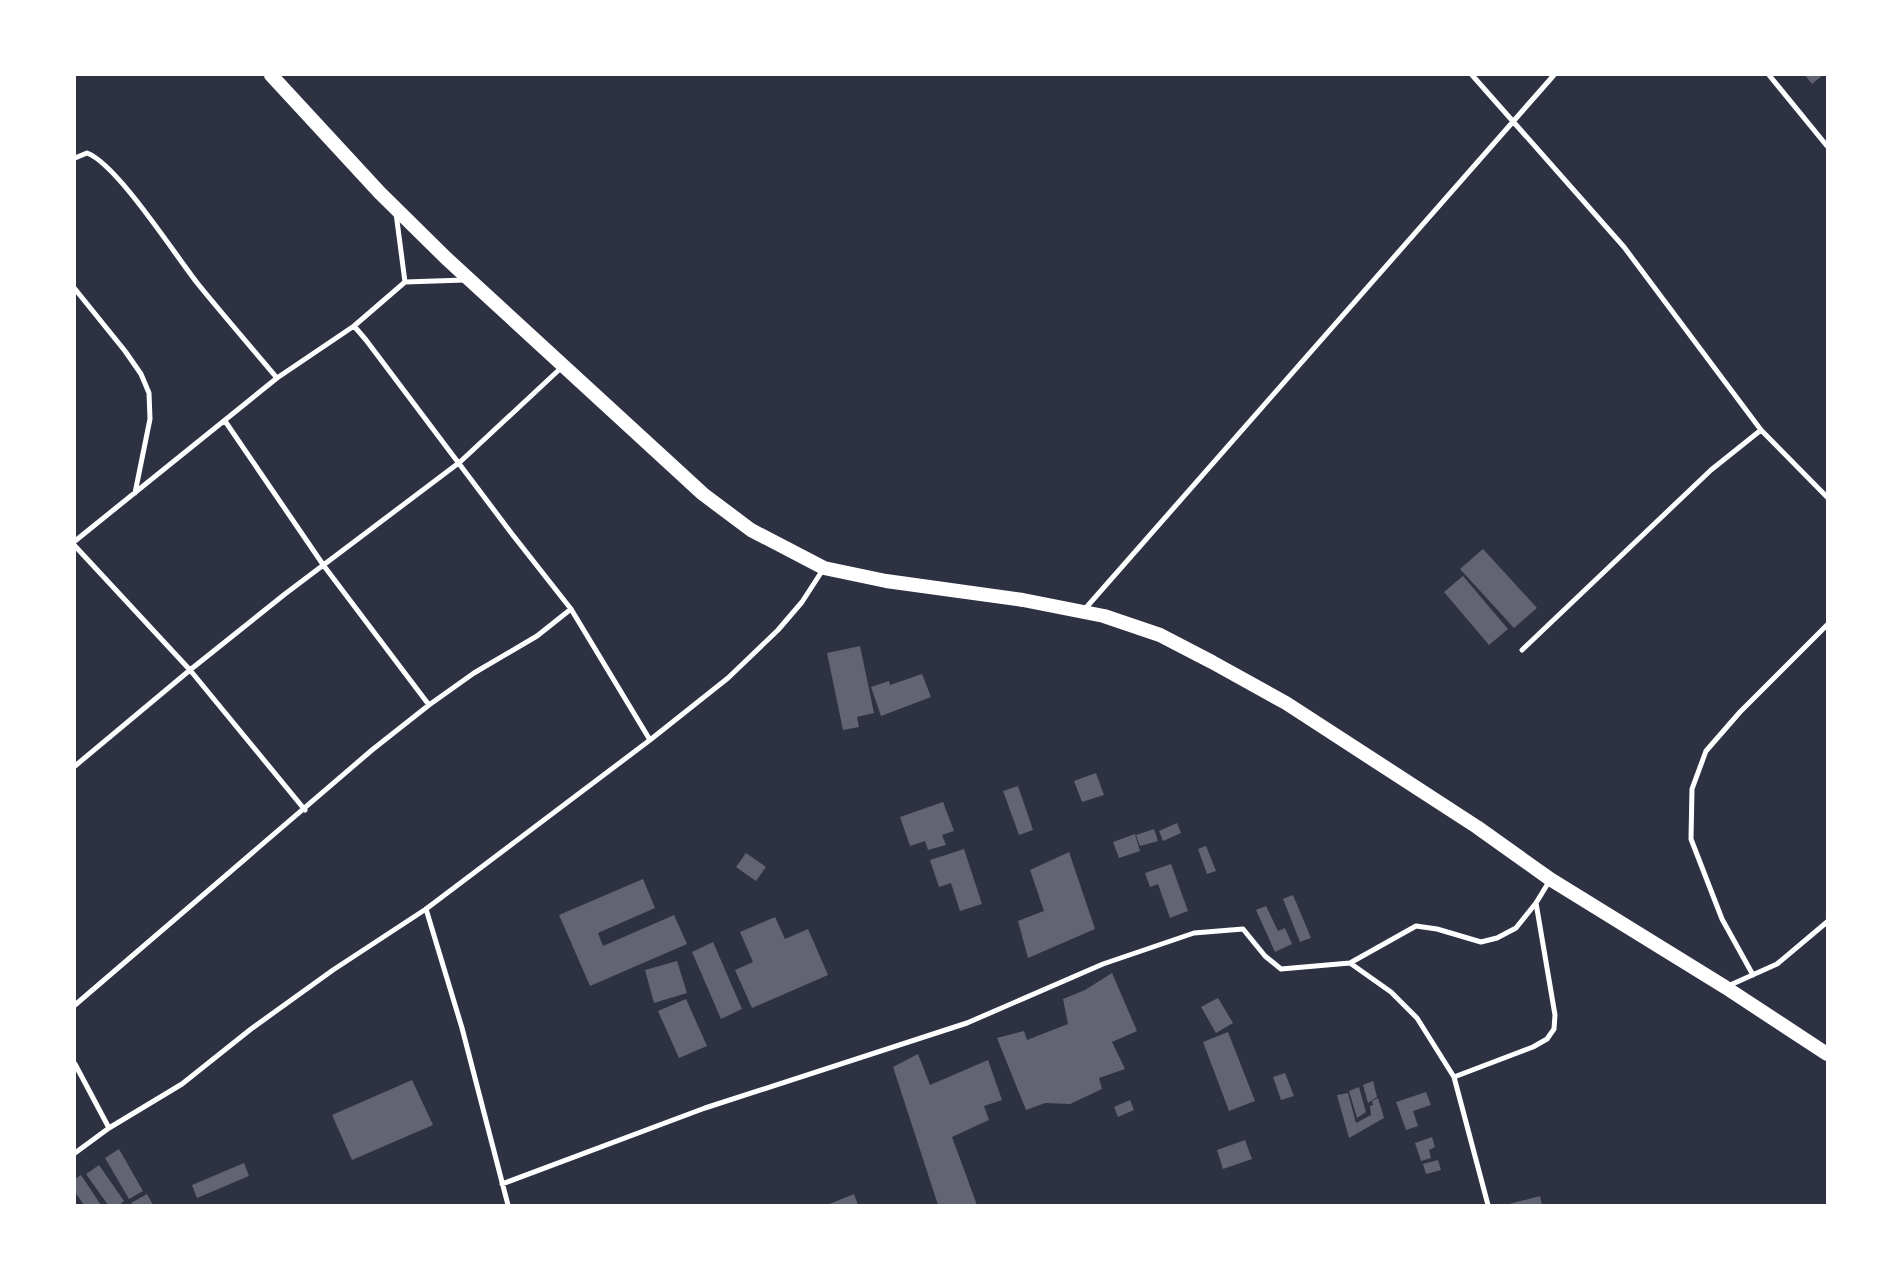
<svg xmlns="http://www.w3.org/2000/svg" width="1902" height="1280" font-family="Figtree,sans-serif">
<rect width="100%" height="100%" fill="#2d3142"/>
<!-- building -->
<path fill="#626471" d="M1805,75H1823L1812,84Z
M1483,549L1537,608L1514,628L1460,569Z
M1463,576L1508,629L1489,645L1444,592Z
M860,646L874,713L857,717L859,727L843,730L827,653Z
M922,674L931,697L881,716L871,687L889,681L890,685Z
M1096,773L1104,795L1082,802L1074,781Z
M1018,786L1033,830L1019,835L1003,791Z
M943,802L954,831L942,835L946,845L928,850L925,841L910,846L900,817Z
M1177,823L1181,833L1163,841L1159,831Z
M1154,829L1158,841L1140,846L1136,835Z
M1135,834L1140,851L1119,858L1113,842Z
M1206,846L1216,871L1207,874L1198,849Z
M964,849L982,904L960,911L951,883L939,887L930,860Z
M1069,852L1095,929L1028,958L1018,921L1044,911L1030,870Z
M746,853L766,867L756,881L736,867Z
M1171,864L1188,911L1170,918L1158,884L1150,887L1145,873Z
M643,879L655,908L598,933L603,946L674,915L687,944L590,986L559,915Z
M1293,895L1311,938L1300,942L1283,899Z
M1266,906L1278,931L1285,928L1292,944L1275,952L1256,910Z
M775,917L785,939L808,929L828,975L752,1008L735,970L753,962L740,932Z
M713,942L742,1009L721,1019L692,952Z
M677,961L687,993L654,1003L645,970Z
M1112,973L1137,1031L1112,1042L1125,1069L1099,1078L1102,1089L1070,1104L1045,1103L1026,1110L997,1038L1024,1031L1027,1040L1068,1024L1063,999L1085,990Z
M1218,998L1233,1023L1216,1033L1201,1007Z
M686,999L707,1046L679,1058L658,1011Z
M1228,1032L1255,1101L1229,1111L1203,1042Z
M918,1054L930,1085L988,1060L1002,1100L984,1106L989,1120L952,1137L977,1205H938L893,1067Z
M1285,1073L1294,1096L1281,1100L1273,1077Z
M412,1080L433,1125L352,1160L332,1115Z
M1373,1081L1377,1097L1368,1103L1363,1085Z
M1359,1087L1366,1112L1357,1118L1349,1091Z
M1426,1092L1431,1105L1413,1111L1418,1126L1406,1130L1396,1102Z
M1348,1093L1356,1123L1371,1115L1370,1106L1373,1105L1372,1101L1378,1098L1384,1118L1349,1138L1337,1095Z
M1130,1100L1134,1110L1118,1117L1114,1107Z
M1432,1137L1435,1147L1429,1150L1431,1158L1421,1161L1415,1143Z
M1245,1140L1252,1159L1223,1169L1217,1150Z
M119,1149L143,1191L129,1199L105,1158Z
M1438,1160L1441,1170L1426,1174L1423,1164Z
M244,1163L249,1176L197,1198L192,1185Z
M99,1165L124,1201L119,1205H108L86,1174Z
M81,1175L101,1205H84L75,1192V1179Z
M147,1194L153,1205H133L131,1203Z
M854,1194L858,1205H827Z
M1540,1196L1542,1205H1509V1204Z"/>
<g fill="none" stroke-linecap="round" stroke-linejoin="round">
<!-- minor -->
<path stroke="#fff" stroke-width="5" d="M1472,75L1624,247L1761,430L1827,497
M1769,75L1827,146
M75,158L87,153C117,164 175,255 198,284C224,316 251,347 277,378L75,541
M396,213L405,282
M75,289L125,351L141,374L149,393L150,419L135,493
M354,326L405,282L465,280
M277,378L354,326L366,340L512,534L571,609L650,740
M225,421L324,566L429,705
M75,546L190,670L305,810
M1084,610L1554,75
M1522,650L1711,470L1761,430
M75,766L190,670L285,594L460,462L562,367
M426,909L462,1028L508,1205
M1350,963L1416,926L1437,929L1481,942L1497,938L1516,928L1536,903L1550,880
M1753,975L1722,919L1691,839L1692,789L1706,751L1740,712L1827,625
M1728,986L1777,964L1827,922
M75,1005L372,750L429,705L474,673L537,636L571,609
M75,1064L109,1128
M1454,1077L1533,1047L1547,1039L1554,1029L1555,1015L1536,903
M75,1153L109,1128L182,1084L251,1029L333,970L426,909L650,740L728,678L778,630L802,602L824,568
M502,1184L705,1108L967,1023L1103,964L1194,933L1243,929L1265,956L1281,969L1350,963L1391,992L1417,1018L1454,1077L1488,1205"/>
<!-- trunk -->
<path stroke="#fff" stroke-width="14" d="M271,75L380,193L446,258L703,494L751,530L824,568L886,581L1023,600L1104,616L1160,635L1212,662L1286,703L1477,827L1550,879L1725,987L1827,1054"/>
</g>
<!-- border -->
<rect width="1902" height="1280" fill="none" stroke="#ffffff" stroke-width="152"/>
</svg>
